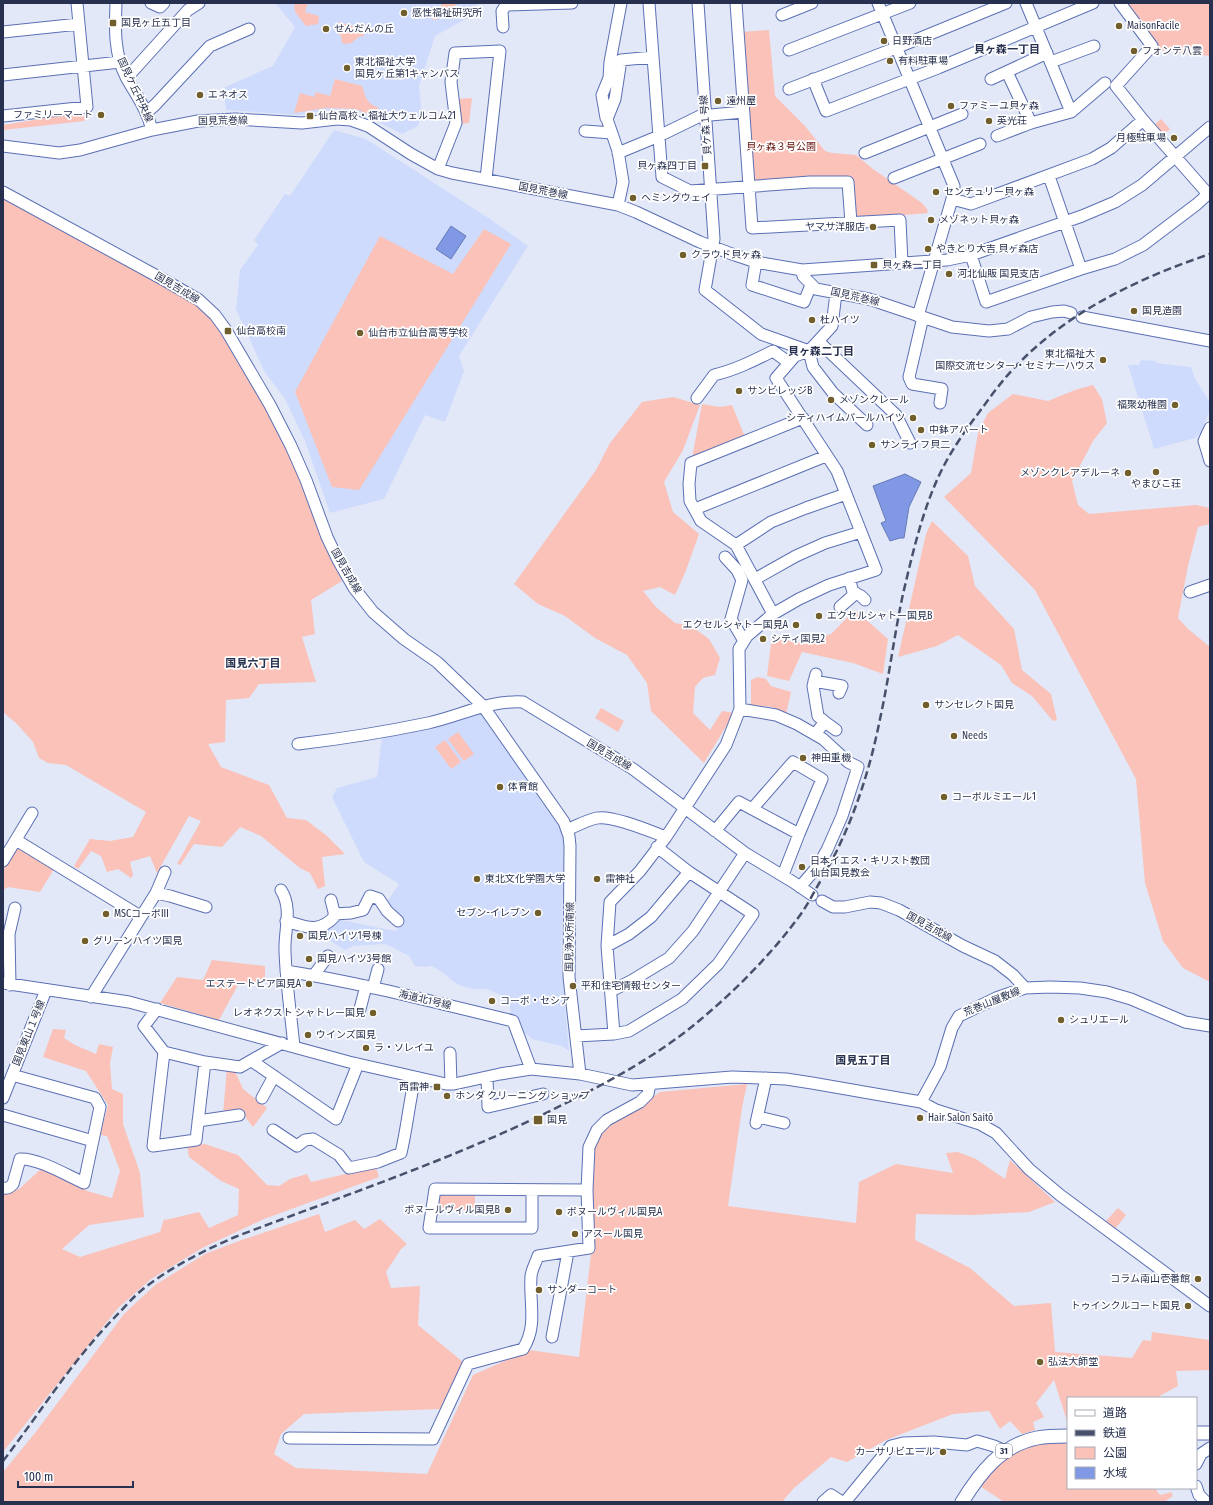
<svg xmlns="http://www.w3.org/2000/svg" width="1213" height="1505" font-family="'Fira Sans Condensed','Noto Sans JP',sans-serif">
<rect width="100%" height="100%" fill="#e2e8f7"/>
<!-- built -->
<path fill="#cfdbfc" d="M275,3H478L471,16L435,36L419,86L422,115L418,126L402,134L355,110H325L299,115L226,110L223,88L273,66L295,27Z
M334,130L366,139L487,217L528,246L459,356L464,371L445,422L425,415L384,499L330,513L305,441L285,399L264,371L236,309L240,270L258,245L254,240L285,194L290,196Z
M1141,360L1156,361V363L1191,367L1195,379L1210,402V409L1201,433L1195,438L1154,449L1128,365H1139Z
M479,711L557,823L562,835L564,846L561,962L569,1051L562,1046L532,1039L519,1028L518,1019L511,1018L510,1007L507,1001L498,994L487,989H474L461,986L451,980L445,974L432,966L425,967L415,966L409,956L390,946L383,944L353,946L345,950L319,934V929L336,919L395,931L405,921L389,907L387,902L399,884L364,862L332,797L337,788L377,777L382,736Z"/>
<!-- green -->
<path fill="#fac2b8" d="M294,3H308L305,12L319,16L318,24L306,26L295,12Z
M443,3H458L436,20L432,19L433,15Z
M1123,3H1210V56L1159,50Z
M338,22L365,29L363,37L360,36L351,43L345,44L342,43L341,36L335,31Z
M769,30L775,96L805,126L825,151L832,153L856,155L873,169L922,203L927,209L928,213L859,219L854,216L851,176L755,182L751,178L742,32Z
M335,79L362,86C366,98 366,103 379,108L376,113L370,115L356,109L326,108L294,113L300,93L314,97L316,92L330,96Z
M472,98L469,123L460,124L458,99Z
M83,112L85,121L3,130V125Z
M1161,119L1170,129L1162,136L1153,126Z
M3,197L195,303L217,322L263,401L288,448L322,536L342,581L311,600L315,634L302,637L316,682L259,684L249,698L226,700L225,742L208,744L221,767L269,785L287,818L306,820L327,836L345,854L322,857L325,886L318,889L310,873L300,868L261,836L240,827L222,847L194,844L180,865L177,864L201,821L189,816L157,873L150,856L130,862L133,875L131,878L118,869L107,872L101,856L91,851L78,869L74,866L90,839L110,841L133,837L146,812L66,765L48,763L39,758L33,742L17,724L3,712Z
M484,229L511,244L359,490L332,487L295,392L380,236L453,274Z
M1093,385L1102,399L1107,423L1093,441L1072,481L1078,505L1089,514L1196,505L1210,508V524L1198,527L1188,566L1178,618L1187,628L1210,647V982L1183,968L1163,941L1145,883L1136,779L1035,590L944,497L971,473L978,433L988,413L1013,394L1048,401L1075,390Z
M673,397L700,405L683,450L664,482L673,512L699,534L685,573L675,595L660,587L643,591L655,606L675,623L691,626L709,639L720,658L715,675L703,678L695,687L693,713L710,730L722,711L734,713L704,763L651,711L647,683L627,655L595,638L565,616L538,604L514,584L596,470L610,443L642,402Z
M702,404L720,407L732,405L745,437L692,458Z
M932,521L968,556L975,586L1014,629L1022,670L1051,694L1057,720L1053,721L1032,696L1012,683L1001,665L958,635L937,646L898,657L926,534Z
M855,610L888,639L883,674L853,663L802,652L789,681L767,676L772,636L797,643L831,634Z
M758,677L766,679L771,686L791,692L786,714L772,707L751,705V680Z
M601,708L624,721L618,732L595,718Z
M458,732L474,754L464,761L448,739Z
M445,740L461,762L451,769L435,747Z
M17,845L54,869L40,892L8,887L3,890V870Z
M212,960L265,966V981L239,983L219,1020L160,1003L177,977L203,980Z
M53,1029L66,1030L64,1038L75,1045L96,1054L99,1044L113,1047L110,1063L112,1089L123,1094V1124L140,1173L144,1217L89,1225L62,1249L80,1257L160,1232L164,1219L165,1220L199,1212L209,1228L238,1215L239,1189L221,1181L189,1157L187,1146L205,1144L238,1155L267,1185L279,1186L290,1179L307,1174L311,1182L376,1167L379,1177L264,1219L204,1247L151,1279L118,1308L3,1452V1193L19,1189L41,1169L78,1183L87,1191L112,1198L120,1171L107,1136L100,1135L108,1105L86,1071L43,1057Z
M227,1068L234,1069L243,1089L267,1108L253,1127L240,1110L223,1114Z
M747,1084L742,1108L728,1206L856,1223L859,1182L896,1164L953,1173L946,1153L958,1152L976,1159L1005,1179L1010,1160L1055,1202L1029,1212L974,1215L916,1214L915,1240L970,1268L1014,1306L1051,1303L1055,1352L1132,1358L1143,1340L1151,1341L1152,1332L1210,1340V1370L1176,1371L1178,1386L1156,1398H1068V1424L1054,1380L1036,1403L1044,1417L1033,1422L1035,1430L1022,1434L1010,1421L1000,1429L989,1411L953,1414L886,1440L847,1462L831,1457L794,1488L782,1502H3V1472L35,1433L124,1314L155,1285L205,1254L239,1241L319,1214L325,1232L355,1220L364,1229L380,1219L407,1244L401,1249L386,1272L391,1288L420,1286L418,1325L463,1362L441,1409L304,1414L281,1434L274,1454L296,1468L427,1474L473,1375L529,1350L579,1357L591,1254L592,1147L600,1132L612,1121L636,1109L660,1092Z
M444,1193L475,1194V1210H436L439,1197Z
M1118,1208L1126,1215L1115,1229L1106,1221Z
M1068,1440V1488H1155L1160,1495L1171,1492L1173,1496L1164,1502H1004L980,1486C993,1466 1010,1450 1034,1443C1044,1440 1057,1441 1068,1440Z"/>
<!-- water -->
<path fill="#8199e4" stroke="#667ab7" d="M451,226L466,236L451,259L436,249Z
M905,474L921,482L909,507L904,538H900L890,541L881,523L886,521L873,486Z"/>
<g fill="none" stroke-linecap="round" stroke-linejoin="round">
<defs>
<path id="minor" d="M116,3C115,28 114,54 126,77C136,95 147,109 152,130
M151,3L160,7L164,3
M649,3L662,177L690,191L810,182H848L851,223
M698,3L714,239L705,290L761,334L809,351L813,367L833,393L867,425
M736,3L752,228L900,220L902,263
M878,3L954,186L952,199L918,316
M1026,3L1071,112L1105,83
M1120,3L1152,46L1116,86L1143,120
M782,15L812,3
M503,27L502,11L506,5L572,3
M3,32L79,24
M789,50L910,3
M1051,62L1094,46
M1007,72L1031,123
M3,75L120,62
M126,76L132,72L188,10L199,3
M813,79L826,111L938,68L1093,3
M991,79L1047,53
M789,89L896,48L1006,3
M147,112L155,105L210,46L249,29
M3,116L87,107L77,3
M606,118L602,95L609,78L610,62L621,3
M585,131L612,133
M997,136L1031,123L1071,112
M3,146L59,153L80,150L152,130L198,121L235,119L302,123L337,119L351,120L368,126L411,154L438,169L452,173L618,205L636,212L700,242L732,254L756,262L802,270L947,260L971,255L1082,216L1115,202L1142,185L1210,127
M618,153L659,136L700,116L743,112
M865,153L962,114
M438,169L456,123L451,82L455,53L500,51L486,179
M1049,176L1081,269
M894,178L980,144
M3,192L166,281L199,300L215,315L226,330L270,405L291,446L306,480L327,537L338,560L354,588L373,612L404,639L437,662L483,706L564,822L569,836L570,846L569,977L580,1074
M952,199L971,204L1092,159L1111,148L1143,120L1208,194L1197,204L1143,245L1115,259L1081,269L986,302L971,255
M618,205L623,182L618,151L607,119L615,99L621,60L653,57
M756,262L752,285L804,302L811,285
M802,270L803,276L816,289L869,299L952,327L989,331L1008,329L1031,317L1052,312L1064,311L1071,313
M923,317L909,377L912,384L942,389L940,403
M1082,317L1210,341
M818,341L896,415L910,443
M697,398L714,375C735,370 753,361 773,351L788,362
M1210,428L1204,441L1210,461
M695,509L826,456
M736,545L771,522L806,508L846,494
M725,557L737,570L742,580L731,619L744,641
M849,578L853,592L861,596L865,600
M755,579L796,556L825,543L861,532
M1190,592L1210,585
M840,607L856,593
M773,614L736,545L701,521L690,501L689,484L691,463L803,418
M814,681L842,686L839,693
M740,709L776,715L797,724L823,739L848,762L858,767L842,816L827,850L818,866L800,887
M825,722L836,730
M815,734L825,722L818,716L813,686L816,674
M298,744C341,739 385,732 428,723C460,716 489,700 523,702L633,769L745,853L793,882L812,895
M752,809L793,762L822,779L799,834
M567,830C576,826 587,820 597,818C612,815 650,831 666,837
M715,831L739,802L799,834L783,875
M16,840L140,916
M3,861L32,813
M281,890C293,909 284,930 285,951C286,983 291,1015 294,1047
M156,893L170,896L206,907
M822,901L833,907H845L870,902L881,903L899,910L963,946L995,961L1013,975L1025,988
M334,914L351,913L363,910L370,896L379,899L387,911L398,921
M286,921C306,927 319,934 335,916L331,900
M607,946L629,934L651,917L689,872
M286,971C362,983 438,1003 513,1021L531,1069
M314,975L328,956
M3,983L129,1002L349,1062L446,1084H454L500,1074L531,1069L580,1074L632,1085L732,1077L761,1078L786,1079L812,1083L921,1102L936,1110L980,1124L996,1133L1029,1169L1060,1195L1210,1306
M10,985L9,934L15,908
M373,988L378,969
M611,991L631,981L669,958L693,931L745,853
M91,997L156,893L165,872
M157,1009L144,1026L164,1052L205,1062L240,1067L282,1043
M360,1009L366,986
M614,1034L607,946L610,902L640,871L666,837L726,745L740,709L739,649L747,636L773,614L799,599L829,585L876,570L837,471L776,378L795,356L809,351L832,326L836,293
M576,1036L614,1034L629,1031L682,999L718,964L753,914L689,872L657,847
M164,1052L153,1146L196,1140L205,1062
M450,1053L451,1084
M252,1061L336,1119L358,1064
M487,1077L488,1107L543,1094
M3,1098L46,990
M262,1098L274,1076
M921,1102L940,1067L952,1028L959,1016L996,998L1025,988L1050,987L1080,988L1107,992L1131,999L1185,1022L1210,1026
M3,1115L93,1141
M758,1117L784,1123
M198,1121L239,1115
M756,1123L766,1078
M273,1130L297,1146L305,1140L313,1139L339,1155L349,1168L378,1162L401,1153C407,1128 409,1103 415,1078
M3,1188C8,1189 10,1187 13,1184L20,1159C38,1158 66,1175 84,1183L100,1107L95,1098L12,1075
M532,1190V1228H429L435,1189L587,1190L589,1147L597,1130L607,1120L640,1102L648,1094L650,1084
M552,1337L568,1252
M289,1438L433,1439L468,1364L523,1349C538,1325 529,1303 531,1277C531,1270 536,1263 538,1256L589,1248L587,1190
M1196,1464L1201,1454L1210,1448
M1196,1486L1199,1495L1206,1502
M823,1502L831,1495L842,1502
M845,1502L891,1446L903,1443L934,1442L967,1445L977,1441L994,1446L1005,1451"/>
<path id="major" d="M1196,1433H1210
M962,1502C980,1473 1001,1445 1037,1438C1047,1436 1058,1436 1068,1436"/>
</defs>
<!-- minor casing -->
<use href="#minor" stroke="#5b70b4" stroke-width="13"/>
<!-- major casing -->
<use href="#major" stroke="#5b70b4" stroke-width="15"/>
<!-- minor -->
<use href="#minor" stroke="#fff" stroke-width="11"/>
<!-- major -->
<use href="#major" stroke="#fff" stroke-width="13"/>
<!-- rail -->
<path stroke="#48516c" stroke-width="2.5" stroke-dasharray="8 4" stroke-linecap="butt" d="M3,1461C40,1413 72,1361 115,1317C124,1308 133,1297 143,1289C171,1267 203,1251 235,1237C342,1196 451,1160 554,1109C603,1085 652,1059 694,1025C732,994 769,957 798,918C807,906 814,892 821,880C850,831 869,775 880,719C889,678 894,636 903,594C912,556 921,516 937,480C948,455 964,432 980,411C993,393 1007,374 1023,359C1075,308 1142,277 1210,254"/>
</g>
<!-- markers -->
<g fill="#705e2c" stroke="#fff" stroke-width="1.5">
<circle cx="404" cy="13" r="4"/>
<rect x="109" y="19" width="8" height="8" rx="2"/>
<circle cx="1119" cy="26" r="4"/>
<circle cx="326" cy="29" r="4"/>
<circle cx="884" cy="41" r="4"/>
<circle cx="1134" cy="51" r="4"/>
<circle cx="890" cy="61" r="4"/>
<circle cx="347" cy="68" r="4"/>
<circle cx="200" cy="95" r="4"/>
<circle cx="718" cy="101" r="4"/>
<circle cx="951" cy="106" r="4"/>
<circle cx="101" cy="115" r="4"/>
<rect x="306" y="112" width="8" height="8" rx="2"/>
<circle cx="989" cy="121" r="4"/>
<circle cx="1174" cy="138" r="4"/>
<rect x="701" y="162" width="8" height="8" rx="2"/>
<circle cx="936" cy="192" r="4"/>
<circle cx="633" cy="198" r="4"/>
<circle cx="931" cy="220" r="4"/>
<circle cx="873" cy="227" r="4"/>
<circle cx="928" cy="249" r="4"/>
<circle cx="683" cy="255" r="4"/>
<rect x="870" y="261" width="8" height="8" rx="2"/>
<circle cx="949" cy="274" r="4"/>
<circle cx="1134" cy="311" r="4"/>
<circle cx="812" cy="320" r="4"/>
<rect x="224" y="327" width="8" height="8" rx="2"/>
<circle cx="360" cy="333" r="4"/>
<circle cx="1103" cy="360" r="4"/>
<circle cx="739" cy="391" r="4"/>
<circle cx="831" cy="400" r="4"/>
<circle cx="1175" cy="405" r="4"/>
<circle cx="913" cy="418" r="4"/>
<circle cx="921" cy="430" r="4"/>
<circle cx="872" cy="445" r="4"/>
<circle cx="1156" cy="472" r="4"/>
<circle cx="1128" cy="473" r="4"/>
<circle cx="819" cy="616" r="4"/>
<circle cx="796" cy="625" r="4"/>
<circle cx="763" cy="639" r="4"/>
<circle cx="926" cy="705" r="4"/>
<circle cx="954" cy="736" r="4"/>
<circle cx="803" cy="758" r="4"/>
<circle cx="500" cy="787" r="4"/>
<circle cx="944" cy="797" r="4"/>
<circle cx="802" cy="867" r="4"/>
<circle cx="477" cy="879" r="4"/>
<circle cx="597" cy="879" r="4"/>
<circle cx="538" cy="913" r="4"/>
<circle cx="106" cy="914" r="4"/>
<circle cx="300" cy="936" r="4"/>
<circle cx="85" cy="941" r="4"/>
<circle cx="309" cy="959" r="4"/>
<circle cx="309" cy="984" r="4"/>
<circle cx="573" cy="986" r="4"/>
<circle cx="492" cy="1001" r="4"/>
<circle cx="373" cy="1013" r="4"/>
<circle cx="1061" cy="1020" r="4"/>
<circle cx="308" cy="1035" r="4"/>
<circle cx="366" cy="1048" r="4"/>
<rect x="433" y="1083" width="8" height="8" rx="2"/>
<circle cx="447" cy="1096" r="4"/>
<circle cx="920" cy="1118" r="4"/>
<rect x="533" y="1115" width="10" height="10" rx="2"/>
<circle cx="508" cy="1210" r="4"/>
<circle cx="559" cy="1212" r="4"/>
<circle cx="575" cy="1234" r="4"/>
<circle cx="1198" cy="1279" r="4"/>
<circle cx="539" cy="1290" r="4"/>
<circle cx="1188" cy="1306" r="4"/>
<circle cx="1040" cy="1362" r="4"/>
<circle cx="943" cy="1452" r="4"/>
</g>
<g text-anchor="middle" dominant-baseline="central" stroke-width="3.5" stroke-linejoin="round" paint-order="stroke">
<!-- shield labels -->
<rect fill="#fff" stroke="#686e83" stroke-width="1" x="996" y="1444" width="16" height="14" rx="3"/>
<g font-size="9" font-weight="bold" fill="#27304e">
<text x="1004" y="1451">31</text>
</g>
<!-- poi labels -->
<g font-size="10" fill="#27304e" stroke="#fff" text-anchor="start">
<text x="412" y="13">感性福祉研究所</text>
<text x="121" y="23">国見ヶ丘五丁目</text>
<text x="1127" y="26">MaisonFacile</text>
<text x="334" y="29">せんだんの丘</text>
<text x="892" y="41">日野酒店</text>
<text x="1142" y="51">フォンテ八雲</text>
<text x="898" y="61">有料駐車場</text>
<text x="355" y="62">東北福祉大学<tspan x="355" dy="12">国見ヶ丘第1キャンパス</tspan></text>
<text x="208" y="95">エネオス</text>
<text x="726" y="101">遠州屋</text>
<text x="959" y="106">ファミーユ貝ヶ森</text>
<text x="93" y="115" text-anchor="end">ファミリーマート</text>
<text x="318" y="116">仙台高校・福祉大ウェルコム21</text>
<text x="997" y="121">英光荘</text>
<text x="1166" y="138" text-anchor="end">月極駐車場</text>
<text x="697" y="166" text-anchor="end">貝ヶ森四丁目</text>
<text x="944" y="192">センチュリー貝ヶ森</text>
<text x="641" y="198">ヘミングウェイ</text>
<text x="939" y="220">メゾネット貝ヶ森</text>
<text x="865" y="227" text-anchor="end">ヤマサ洋服店</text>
<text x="936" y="249">やきとり大吉 貝ヶ森店</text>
<text x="691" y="255">クラウド貝ヶ森</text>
<text x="882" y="265">貝ヶ森一丁目</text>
<text x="957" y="274">河北仙販 国見支店</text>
<text x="1142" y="311">国見造園</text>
<text x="820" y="320">杜ハイツ</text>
<text x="236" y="331">仙台高校南</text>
<text x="368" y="333">仙台市立仙台高等学校</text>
<text x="1095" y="354" text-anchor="end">東北福祉大<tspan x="1095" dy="12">国際交流センター・セミナーハウス</tspan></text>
<text x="747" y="391">サンビレッジB</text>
<text x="839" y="400">メゾンクレール</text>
<text x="1167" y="405" text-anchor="end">福聚幼稚園</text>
<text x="905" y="418" text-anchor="end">シティハイムパールハイツ</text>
<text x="929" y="430">中鉢アパート</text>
<text x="880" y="445">サンライフ貝二</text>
<text x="1120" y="473" text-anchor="end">メゾンクレアデルーネ</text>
<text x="1156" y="484" text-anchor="middle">やまびこ荘</text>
<text x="827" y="616">エクセルシャトー国見B</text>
<text x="788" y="625" text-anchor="end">エクセルシャトー国見A</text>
<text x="771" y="639">シティ国見2</text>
<text x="934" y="705">サンセレクト国見</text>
<text x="962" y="736">Needs</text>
<text x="811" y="758">神田重機</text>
<text x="508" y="787">体育館</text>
<text x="952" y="797">コーポルミエール1</text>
<text x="810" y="861">日本イエス・キリスト教団<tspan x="810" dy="12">仙台国見教会</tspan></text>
<text x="485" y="879">東北文化学園大学</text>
<text x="605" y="879">雷神社</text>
<text x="530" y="913" text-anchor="end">セブン-イレブン</text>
<text x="114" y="914">MSCコーポIII</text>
<text x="308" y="936">国見ハイツ1号棟</text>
<text x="93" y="941">グリーンハイツ国見</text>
<text x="317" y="959">国見ハイツ3号館</text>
<text x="301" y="984" text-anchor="end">エステートピア国見A</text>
<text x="581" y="986">平和住宅情報センター</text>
<text x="500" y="1001">コーポ・セシア</text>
<text x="365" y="1013" text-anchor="end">レオネクスト シャトレー国見</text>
<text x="1069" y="1020">シュリエール</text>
<text x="316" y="1035">ウインズ国見</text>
<text x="374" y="1048">ラ・ソレイユ</text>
<text x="429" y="1087" text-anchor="end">西雷神</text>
<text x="455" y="1096">ホンダ クリーニング ショップ</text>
<text x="928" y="1118">Hair Salon Saitō</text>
<text x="547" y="1120">国見</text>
<text x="500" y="1210" text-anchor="end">ボヌールヴィル国見B</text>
<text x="567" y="1212">ボヌールヴィル国見A</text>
<text x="583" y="1234">アスール国見</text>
<text x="1190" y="1279" text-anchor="end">コラム南山壱番館</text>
<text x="547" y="1290">サンダーコート</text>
<text x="1180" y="1306" text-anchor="end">トゥインクルコート国見</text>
<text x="1048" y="1362">弘法大師堂</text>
<text x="935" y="1452" text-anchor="end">カーサリビエール</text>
</g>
<!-- street labels -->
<g font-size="10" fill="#27304e" stroke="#fff">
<text transform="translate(135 90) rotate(65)">国見ケ丘中央線</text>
<text transform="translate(223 121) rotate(-1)">国見荒巻線</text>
<text transform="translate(706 125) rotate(-94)">貝ケ森１号線</text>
<text transform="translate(543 191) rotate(11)">国見荒巻線</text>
<text transform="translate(177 288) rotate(31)">国見吉成線</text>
<text transform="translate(855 297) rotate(13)">国見荒巻線</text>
<text transform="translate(346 571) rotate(60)">国見吉成線</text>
<text transform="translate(609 755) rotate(31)">国見吉成線</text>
<text transform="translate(929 927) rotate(29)">国見吉成線</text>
<text transform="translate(570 937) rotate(-89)">国見浄水所南線</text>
<text transform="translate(425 1000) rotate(13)">海道北1号線</text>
<text transform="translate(992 1002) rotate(-22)">荒巻山屋敷線</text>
<text transform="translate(29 1033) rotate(-68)">国見東山１号線</text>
</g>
<!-- park labels -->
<g font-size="10" fill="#63110a" stroke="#fff">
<text x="781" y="147">貝ヶ森３号公園</text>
</g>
<!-- neighbourhood labels -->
<g font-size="11" font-weight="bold" fill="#27304e" stroke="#fff">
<text x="1007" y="49">貝ヶ森一丁目</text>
<text x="821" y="351">貝ヶ森二丁目</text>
<text x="253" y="663">国見六丁目</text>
<text x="863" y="1060">国見五丁目</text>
</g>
</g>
<!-- border -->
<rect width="1213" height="1505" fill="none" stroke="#27304e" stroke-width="8"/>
<!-- legend -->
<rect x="1067" y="1397" width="130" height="92" fill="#ffffff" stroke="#a9acb8"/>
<rect x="1075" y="1410" width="20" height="6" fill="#ffffff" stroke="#a9acb8"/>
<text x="1103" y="1417" font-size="12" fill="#27304e">道路</text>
<rect x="1075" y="1430" width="20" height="6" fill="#48516c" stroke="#a9acb8"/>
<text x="1103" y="1437" font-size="12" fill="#27304e">鉄道</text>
<rect x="1075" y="1447" width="20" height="12" fill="#fac2b8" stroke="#a9acb8"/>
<text x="1103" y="1457" font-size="12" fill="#27304e">公園</text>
<rect x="1075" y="1467" width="20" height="12" fill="#8199e4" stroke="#a9acb8"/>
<text x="1103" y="1477" font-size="12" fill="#27304e">水域</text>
<!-- scale -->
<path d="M18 1481v6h115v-6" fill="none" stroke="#27304e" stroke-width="2"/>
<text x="24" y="1481" font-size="12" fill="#27304e" stroke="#ffffff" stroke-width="3" paint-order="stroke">100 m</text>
</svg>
